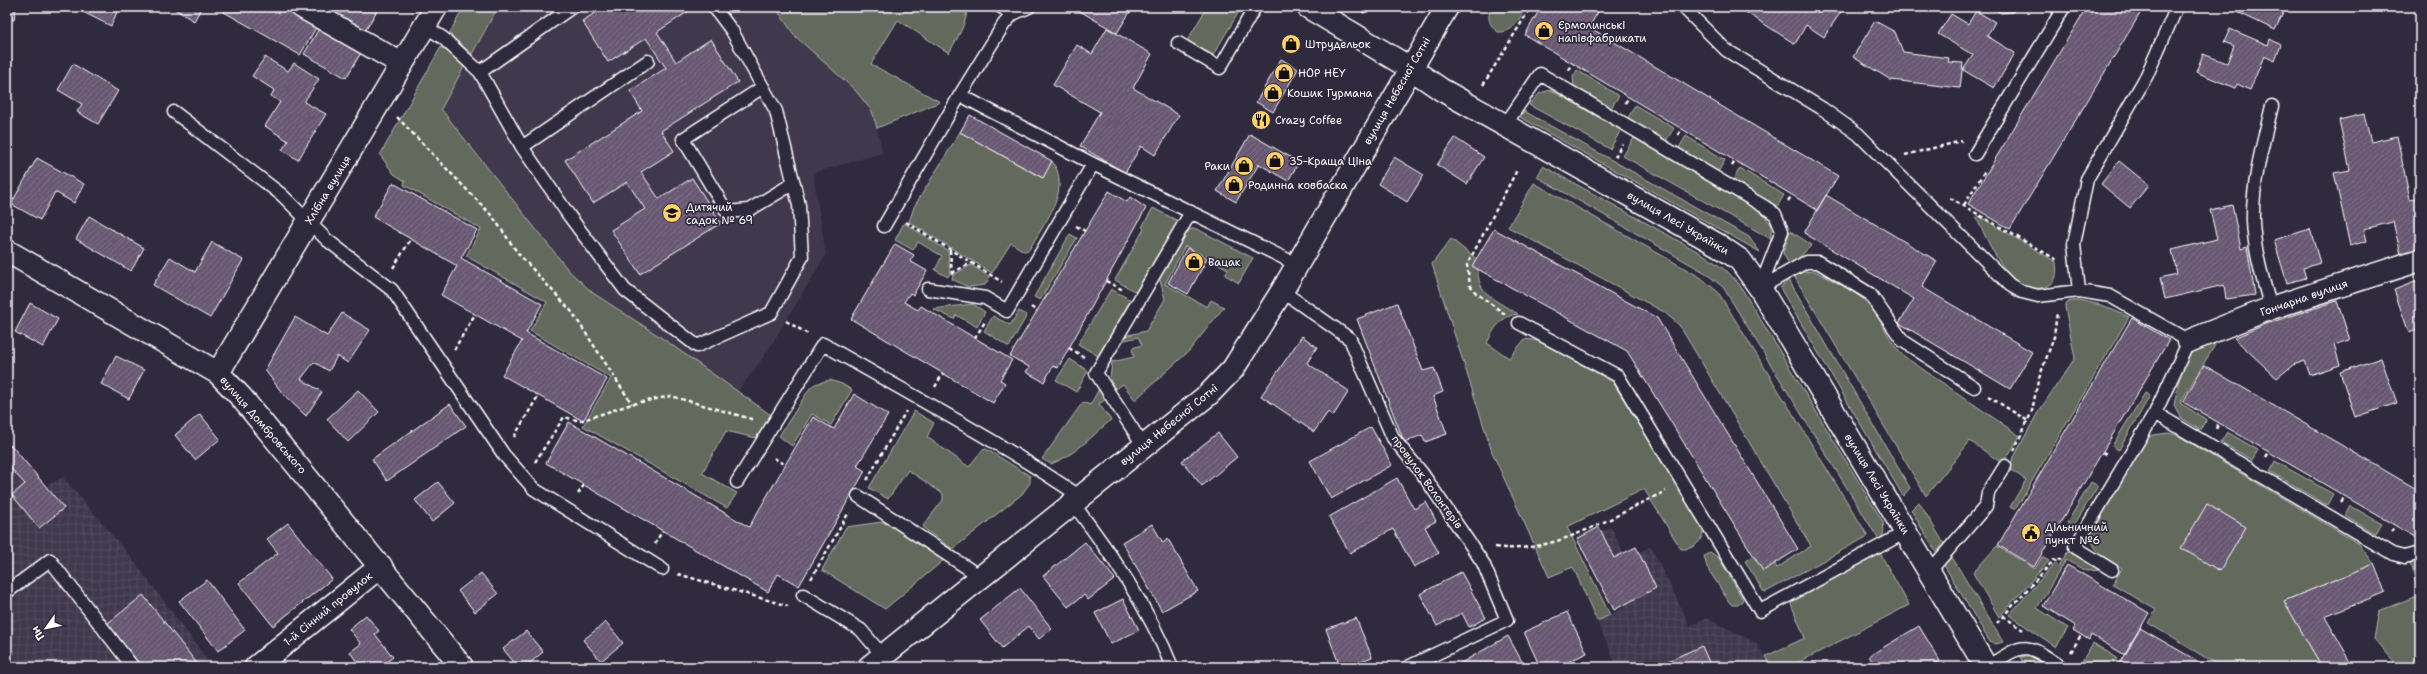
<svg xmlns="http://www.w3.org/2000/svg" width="2427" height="674" font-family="'Shantell Sans',sans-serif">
<defs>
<pattern id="industrial-grid" width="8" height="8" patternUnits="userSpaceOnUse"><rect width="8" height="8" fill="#40384d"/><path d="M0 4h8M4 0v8" fill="none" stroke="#534c5f"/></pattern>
<pattern id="building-hatch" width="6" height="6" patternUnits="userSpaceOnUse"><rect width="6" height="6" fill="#685873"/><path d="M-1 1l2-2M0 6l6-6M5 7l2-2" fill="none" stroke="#7f7188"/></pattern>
</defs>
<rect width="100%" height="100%" fill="#2f2a3d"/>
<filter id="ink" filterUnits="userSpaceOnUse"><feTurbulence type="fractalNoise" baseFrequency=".025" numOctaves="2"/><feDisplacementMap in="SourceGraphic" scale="8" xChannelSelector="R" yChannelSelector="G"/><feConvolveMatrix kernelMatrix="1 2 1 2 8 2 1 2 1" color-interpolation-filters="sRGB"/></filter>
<g filter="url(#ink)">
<!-- built -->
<path fill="#40384d" d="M498,7H775L795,36L855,90L872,111L883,153L813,173L826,255L765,355L738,391L593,293L569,271L441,108Z"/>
<!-- industrial -->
<path fill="url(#industrial-grid)" d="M7,439L46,486L63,477L131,557L207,659L197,667H7Z
M1611,527L1626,558L1651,547L1690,626L1706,618L1756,643L1771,667H1617L1597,621L1624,608L1590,536Z"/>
<!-- green -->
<path fill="#64695b" stroke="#b2b4ad" d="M464,7H498L472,54L449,34Z
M775,7H967C968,22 956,40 949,53L898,20L871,64L940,102L877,128L872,111L855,90L795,36Z
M1207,7H1234L1240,10L1213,55L1187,41Z
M1492,7H1526C1519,19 1514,33 1498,32C1489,25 1486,17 1492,7Z
M441,47L465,65L441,109L569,271L593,293L659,336L771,415L756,438L726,431L702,473L737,493L727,508L583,426L611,378L530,331L547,302L466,256L481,229L404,185L405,181L394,174L380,155Z
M1577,70L1619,96L1611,108L1574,86L1573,77Z
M1551,90L1621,130L1610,149L1529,105L1540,93Z
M1635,105L1674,128L1666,141L1628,118Z
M1524,111L1749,237L1760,252L1520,117Z
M960,132L1042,178L1052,161C1073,190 1043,224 1029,250L1024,251L1011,243L992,273L909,222L914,207Z
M1686,136L1725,160L1718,172L1679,148Z
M1634,138L1762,213L1771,224V239L1623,156Z
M1543,166L1706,256L1728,272L1739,284L1883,522C1884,529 1885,535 1879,540L1723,287L1704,272L1537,177Z
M1740,168L1784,195L1777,207L1733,180Z
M1534,183L1700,277L1718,292L1868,536L1766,592L1763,591L1745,561L1765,549L1777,568L1811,546L1690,343L1679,325L1664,312L1508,227Z
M1153,208L1178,221L1136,292L1115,280L1144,229L1142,227Z
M1977,215L2056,262C2057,273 2058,283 2045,287C2009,298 1989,241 1976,218Z
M904,223L948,251L950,272L948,277L935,270L942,256L918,242L913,250L895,240Z
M1191,229H1197L1253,258L1239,283L1225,275L1228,269L1185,246L1165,284L1207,307L1211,300L1224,307L1189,351L1135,400L1123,384L1115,390L1110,379L1112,362L1134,357L1132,348L1142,345L1138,337L1121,341L1124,336L1146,331L1165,299L1159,277L1187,232Z
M1790,231L1812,245L1790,266L1783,253Z
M1070,234L1077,238L1040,300L1034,297Z
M1451,239L1479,261C1473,293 1494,299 1518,314C1500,316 1494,329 1487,343L1509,358L1525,339L1539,341L1613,382L1703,528C1704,540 1694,550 1681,549L1644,489L1567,527L1610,615L1597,621L1573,567L1549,577L1492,452L1432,264Z
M971,265L990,277L985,285L968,287L952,279L953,275Z
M1815,271C1834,282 1858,291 1872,308C1884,323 1889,344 1905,357L2020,436L2003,464L1970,441L1926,496L1794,276L1802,272Z
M1789,280L1910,488L1903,496L1780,288Z
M1111,289L1131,300L1098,356L1078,344Z
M2078,300L2101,305L2129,317L2015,510L2010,507L2026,480L2008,468L2037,414L2075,358L2065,307L2068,302Z
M973,304L985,312L977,327L956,315L954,319L933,309Z
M1019,311L1027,315L1009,347L984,331L993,316L1010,325Z
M2208,342L2215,345L2180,403L2207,420L2201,430L2181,418L2174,405C2178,388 2180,360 2194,347C2197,344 2204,343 2208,342Z
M1070,359L1088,371L1076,392L1056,380Z
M830,380L842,384L852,390L831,425L812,414L792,446L779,436L810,388L815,384Z
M1099,389L1106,399L1099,404L1111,420C1093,435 1074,456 1051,464L1042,459L1083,402L1090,405Z
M2145,393L2150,396L2119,450L2112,446Z
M914,411L934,423L927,437L969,467L982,450L986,449L1030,476V483L1022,494L953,549L926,530L923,526L943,500V494L908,470L888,499L869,488Z
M2227,432L2258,450L2252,460L2221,442Z
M2169,433L2177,435L2359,544L2374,564L2284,601L2322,667H2221L2148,623L2156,610L2113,584L2122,568C2107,559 2090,551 2091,532L2145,440L2153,435Z
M2275,461L2333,494L2327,505L2270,471Z
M2091,482L2098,486L2073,527L2067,523Z
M1919,502L2003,642L1995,644L1990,642L1911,510Z
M2351,506L2382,524L2376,534L2346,516Z
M882,522L896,528L945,559L885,609L822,570L846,527Z
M1997,546L2035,569L2042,557L2049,561L1999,617L1973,573Z
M2068,551L2100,570L2086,571L2066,560L2037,608L2068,628L2056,647L2009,615L2055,563L2059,566Z
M1710,552L1719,558L1741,596L1743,600L1738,605H1732L1729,602L1707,567L1704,556Z
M1880,553L1909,605L1790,667H1771L1766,656L1805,638L1791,604L1794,599Z
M2420,559V667H2399L2374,639L2379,611L2419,595L2410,562Z
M2093,643L2117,658L2112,667H2087L2081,663Z
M2031,656L2051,667H2026L2020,657Z"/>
<!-- building -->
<path fill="url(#building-hatch)" stroke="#fff" d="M7,7H16L14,20L7,19Z
M73,7H105L117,12L111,26Z
M171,7H202L194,21Z
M226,7H283L317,26L300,55L224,12Z
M325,7H379L364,33L347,24L348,21Z
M605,7H691L692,9L657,32L676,62L711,39L738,82L661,131L674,151L641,172L659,199L692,178L721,223L640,274L611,230L645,209L627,182L593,203L565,160L642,111L630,91L666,68L646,38L608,62L582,21Z
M1073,7H1133L1117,33Z
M1541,7H1601L1589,27L1838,176L1817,210L1525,35Z
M1738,7H1844L1824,37L1806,25L1795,44Z
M1992,7H2016L2013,12L2001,13Z
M2087,7H2144L2010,229L1968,204Z
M2227,7H2286L2275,30Z
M1976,11L1995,22L1987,36L2015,53L1994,88L1963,70L1973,55L1938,34L1951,14L1968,24Z
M1875,21L1895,32L1903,52L1949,58L1948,62L1963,63L1960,88L1891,80L1853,57Z
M320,27L362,51L346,78L304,54Z
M1107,28L1152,54L1133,88L1179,115L1155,155L1141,146L1125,173L1080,146L1100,112L1053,85L1077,45L1092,54Z
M2230,29L2268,45L2270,39L2281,45L2275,61L2264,56L2250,90L2237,84L2235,88L2196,72L2203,54L2227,63L2234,46L2224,42Z
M265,57L288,71L294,63L319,79L304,102L326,114L298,160L282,150L288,141L265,126L280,102L271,96L274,90L252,76Z
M1281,59L1298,69L1273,112L1256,102Z
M73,64L118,91L98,124L77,112L82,104L58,90Z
M2364,114L2371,142L2397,136L2410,200L2417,199L2420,210V249L2401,254L2393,222L2364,229L2367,241L2350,246L2334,173L2350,170L2339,120Z
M970,115L1052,161L1043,178L960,132Z
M1250,134L1299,162L1288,181L1259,164L1236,202L1217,191Z
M1455,138L1484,157L1467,184L1437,165Z
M1394,157L1424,175L1407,202L1378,184Z
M37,158L84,184L74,203L55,192L40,220L11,204Z
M2119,161L2149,185L2130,208L2101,184Z
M393,183L477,230L461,258L542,304L526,333L607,379L583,421L502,375L522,341L441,295L457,266L373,217Z
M1109,191L1127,202L1130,197L1146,208L1058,368L1053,366L1044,382L1026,372L1029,367L1010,356Z
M1826,195L1937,261L1922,287L2032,352L2010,389L1899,323L1914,299L1804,233Z
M2232,205L2241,249L2247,247L2255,295L2226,299L2224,285L2165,299L2160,278L2177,274L2172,250L2217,239L2210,210Z
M89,216L144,248L131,271L76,239Z
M1494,229L1657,318L1798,549L1763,571L1627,351L1472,266Z
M2310,229L2320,263L2303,268L2306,278L2287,283L2274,240Z
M212,242L243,260L210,318L153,285L170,257L195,272Z
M895,244L914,255L910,261L927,271L913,295L910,293L904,302L918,310L921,306L1012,360L1000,380L1005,383L993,403L851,319Z
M1187,248L1207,259L1188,294L1168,283Z
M2420,280V329L2409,333L2394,290Z
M2337,301L2350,340L2334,345L2340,365L2310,375L2305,361L2293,365L2277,378L2234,338L2266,324Z
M30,303L58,319L43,347L15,332Z
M1397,303L1423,371L1434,368L1443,392L1433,396L1447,434L1425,442L1422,435L1404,442L1357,319Z
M342,313L370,330L348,363L337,356L329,371L314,362L301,379L322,392L306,416L283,394L265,370L295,317L327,336Z
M2132,318L2169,340L2034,567L1998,545Z
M1302,336L1317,347L1307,363L1349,391L1333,416L1328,412L1314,432L1261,396Z
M116,356L144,370L129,399L101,384Z
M2381,358L2397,403L2355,417L2340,372Z
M2204,365L2420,491V540L2183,402Z
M358,390L379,412L348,442L327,419Z
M854,394L888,415L857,466L865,471L799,586L778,574L768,592L546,463L569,422L749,527L813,417L834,429Z
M450,404L466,426L387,481L372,459Z
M200,414L220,439L195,460L175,435Z
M1371,427L1392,465L1331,499L1310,461Z
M1218,433L1237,457L1202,486L1182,461Z
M11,445L64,508L39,528L12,495L25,484L7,464V446L8,448Z
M1397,478L1414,509L1426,502L1436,521L1425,527L1439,553L1414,567L1393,529L1350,553L1329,517Z
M438,482L455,503L432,522L415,500Z
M2207,504L2246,527L2220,571L2181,548Z
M288,523L332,579L273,626L239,583L278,553L267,539Z
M1152,524L1163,543L1168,539L1198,591L1162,611L1122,542Z
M1599,527L1614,558L1636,547L1656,588L1614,610L1577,539Z
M1085,542L1115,579L1088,600L1084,595L1068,607L1043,576Z
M2374,564L2385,592L2325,617L2354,667H2322L2284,601Z
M2067,565L2149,613L2125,655L2091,635L2089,640L2073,630L2076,626L2043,606Z
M1461,572L1486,618L1469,627L1462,613L1437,626L1420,594Z
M481,573L498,594L475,612L458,591Z
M207,580L245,630L218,651L179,601Z
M1020,588L1052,629L1039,639L1029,626L1002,648L980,620Z
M143,595L199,666L197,667H141L107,624Z
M1123,599L1139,630L1111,644L1095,613Z
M1567,612L1587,653L1561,665L1562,667H1540L1524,632Z
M366,615L379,631L375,634L393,657L380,667H350L357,662L350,652L361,644L349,629Z
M1356,618L1372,657L1346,667H1340L1326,629Z
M606,622L623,643L601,661L583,640Z
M1919,626L1940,661L1930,667H1876L1869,656Z
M2140,628L2208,667H2117Z
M526,631L543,652L525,667H518L503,649Z
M1508,636L1525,667H1454Z
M1702,646L1711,667H1654Z"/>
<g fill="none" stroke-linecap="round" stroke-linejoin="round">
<defs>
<path id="service" d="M1001,7L1013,14
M1029,7L1013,14L1004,24L960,95L1093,164L1298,265
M1683,7L1726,50L1823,109L1858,134L2010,285L2022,292L2038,296L2079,291L2110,296L2189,341L2155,413
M425,26L443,38L480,72L522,147L570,217L625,290L697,346L771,313L802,257L799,205L776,111L732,31L714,7
M1178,43L1220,68L1255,7
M480,72L572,7
M763,87L683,139L727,212L749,210L794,183
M174,112L282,195L327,240L392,290L504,455L534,489L662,569
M1505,125L1540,74L1765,207L1775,214L1782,231L1760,288
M522,147L648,61
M1975,154L2064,7
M884,226L960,95
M1760,288L1806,262H1818L1870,294L1903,341L1974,387
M928,289L985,298L1007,311L1093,164
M1282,291L1350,339L1393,438L1422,473L1483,563L1507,620L1408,667
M2079,291L2074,244L2087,179L2146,77L2177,7
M2271,308C2263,281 2254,250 2253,221C2252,182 2263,143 2272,106
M1519,323L1618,376L1760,611L1906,532
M1143,445L1096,373L1191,212
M737,482L823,344C909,394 997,440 1079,496
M858,496L981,577
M1072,502C1110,552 1149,608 1172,667
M2112,570L2075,547L2155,413L2393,554L2405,557L2420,553
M1929,572L1986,506L1988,493L2005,466
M7,592L50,560L133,667
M803,595L861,630L883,656
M1987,667C2025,643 2024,641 2061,667"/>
<path id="minor" d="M302,7L402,64
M1308,7L1410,68L1442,90L1718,245L1740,260L1760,288L1986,667
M2189,341L2271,308L2420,260
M256,667L381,566"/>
<path id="tertiary" d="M7,251L218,373L241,397L462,667
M218,373L436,7
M869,667L1209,394L1233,369L1282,291L1447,7"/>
</defs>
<!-- service casing -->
<use href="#service" stroke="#fff" stroke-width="15"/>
<!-- minor casing -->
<use href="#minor" stroke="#fff" stroke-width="25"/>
<!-- tertiary casing -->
<use href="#tertiary" stroke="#fff" stroke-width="25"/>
<!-- path -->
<path stroke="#fff" stroke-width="2.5" stroke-dasharray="4 3" stroke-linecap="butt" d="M1363,13L1367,7
M1569,70L1573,63
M1483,85L1531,7
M1625,103L1629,97
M397,117L493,217L517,252L572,312L632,404
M1678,135L1682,129
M1905,155L1962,141
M1615,157L1622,144
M1732,166L1735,161
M1950,198L2057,260
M1788,201L1792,195
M1964,205L1986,169
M906,222L1002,282
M1076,226L1085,231
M950,250L952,275
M393,268L411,239
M952,273L971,263
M1106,281L1123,290
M1031,307L1037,311
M1505,314L1476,293L1470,285L1467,265L1517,170
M786,321L808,334
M975,338L986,320
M1069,348L1084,357
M454,350L475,314
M935,387L943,373
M1988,396L2028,421
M2216,428L2219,422
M514,437L538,396
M2014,451L2032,411L2038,381L2054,337L2057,312
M2103,452L2108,455
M2266,457L2269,452
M774,458L785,465
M535,462L564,417L580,421L632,404L671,396L755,420
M867,480L906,411
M578,494L584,485
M2341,502L2345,496
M2057,528L2063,532
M2391,532L2395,526
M655,544L662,531
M1495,547C1553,556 1615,515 1666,491
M678,574L788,606
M811,579L849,512
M2003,616L2023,630
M1997,623L2054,560L2058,562L2061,558
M2071,652L2081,635"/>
<!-- service -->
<use href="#service" stroke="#2f2a3d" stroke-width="12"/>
<!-- minor -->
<use href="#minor" stroke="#2f2a3d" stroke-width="22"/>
<!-- tertiary -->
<use href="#tertiary" stroke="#2f2a3d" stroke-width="22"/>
</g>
</g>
<!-- icons -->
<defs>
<symbol id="shop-disc" viewBox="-11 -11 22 22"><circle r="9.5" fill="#ffd166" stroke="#2f2a3d"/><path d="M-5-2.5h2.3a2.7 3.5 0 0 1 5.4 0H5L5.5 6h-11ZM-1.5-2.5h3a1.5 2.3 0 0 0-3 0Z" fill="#111"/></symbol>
<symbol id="restaurant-disc" viewBox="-11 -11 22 22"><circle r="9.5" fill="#ffd166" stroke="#2f2a3d"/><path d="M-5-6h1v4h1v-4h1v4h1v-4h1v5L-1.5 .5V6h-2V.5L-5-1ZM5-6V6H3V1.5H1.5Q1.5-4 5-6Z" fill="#111"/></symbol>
<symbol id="school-disc" viewBox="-11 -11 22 22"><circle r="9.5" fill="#ffd166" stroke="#2f2a3d"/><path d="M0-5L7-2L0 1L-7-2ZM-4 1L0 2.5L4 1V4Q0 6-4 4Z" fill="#111"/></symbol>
<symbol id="civic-disc" viewBox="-11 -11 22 22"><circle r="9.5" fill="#ffd166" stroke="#2f2a3d"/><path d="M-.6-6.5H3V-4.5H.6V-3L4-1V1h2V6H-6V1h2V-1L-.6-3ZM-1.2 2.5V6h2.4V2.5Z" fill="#111"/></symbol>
</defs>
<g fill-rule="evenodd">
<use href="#shop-disc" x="1533" y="20" width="22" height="22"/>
<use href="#shop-disc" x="1280" y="33" width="22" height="22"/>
<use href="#shop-disc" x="1273" y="62" width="22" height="22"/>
<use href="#shop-disc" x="1262" y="82" width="22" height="22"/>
<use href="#restaurant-disc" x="1250" y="109" width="22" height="22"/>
<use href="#shop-disc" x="1264" y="150" width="22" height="22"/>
<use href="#shop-disc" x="1233" y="155" width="22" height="22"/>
<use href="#shop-disc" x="1223" y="174" width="22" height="22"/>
<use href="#school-disc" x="661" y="202" width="22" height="22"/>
<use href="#shop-disc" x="1183" y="251" width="22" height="22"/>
<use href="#civic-disc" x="2020" y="522" width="22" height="22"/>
</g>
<g text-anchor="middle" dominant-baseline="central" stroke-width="3.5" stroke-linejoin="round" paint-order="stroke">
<!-- poi labels -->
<g font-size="11" fill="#fff" stroke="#2f2a3d" text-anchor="start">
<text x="1558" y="25">Єрмолинські<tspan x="1558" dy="13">напівфабрикати</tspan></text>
<text x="1305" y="44">Штрудельок</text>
<text x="1298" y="73">HOP HEY</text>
<text x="1287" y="93">Кошик Гурмана</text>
<text x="1275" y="120">Crazy Coffee</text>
<text x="1289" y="161">35-Краща Ціна</text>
<text x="1230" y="166" text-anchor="end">Раки</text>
<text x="1248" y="185">Родинна ковбаска</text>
<text x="686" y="207">Дитячий<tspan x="686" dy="13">садок № 69</tspan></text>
<text x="1208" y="262">Вацак</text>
<text x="2045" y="527">Дільничний<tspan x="2045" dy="13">пункт №6</tspan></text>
</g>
<!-- street labels -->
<g font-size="11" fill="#fff" stroke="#2f2a3d">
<text transform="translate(1397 91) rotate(-60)">вулиця Небесної Сотні</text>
<text transform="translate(328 190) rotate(-59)">Хлібна вулиця</text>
<text transform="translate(1678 223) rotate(30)">вулиця Лесі Українки</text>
<text transform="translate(2304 298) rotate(-19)">Гончарна вулиця</text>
<text transform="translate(263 425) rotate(49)">вулиця Домбровського</text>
<text transform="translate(1169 425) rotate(-39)">вулиця Небесної Сотні</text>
<text transform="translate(1427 482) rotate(54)">провулок Волонтерів</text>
<text transform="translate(1877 484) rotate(59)">вулиця Лесі Українки</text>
<text transform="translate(328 609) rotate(-39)">1-й Сінний провулок</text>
</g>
</g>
<!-- margin -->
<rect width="2427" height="674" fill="none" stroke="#2f2a3d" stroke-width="24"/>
<rect x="12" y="12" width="2403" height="650" fill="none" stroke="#fff" stroke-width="1.5" filter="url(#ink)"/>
<!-- north arrow -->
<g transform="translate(46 628) rotate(237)" stroke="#2f2a3d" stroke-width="3" paint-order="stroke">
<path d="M0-3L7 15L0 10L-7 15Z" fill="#ffffff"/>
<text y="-6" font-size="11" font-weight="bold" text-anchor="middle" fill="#ffffff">Пн</text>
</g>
</svg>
